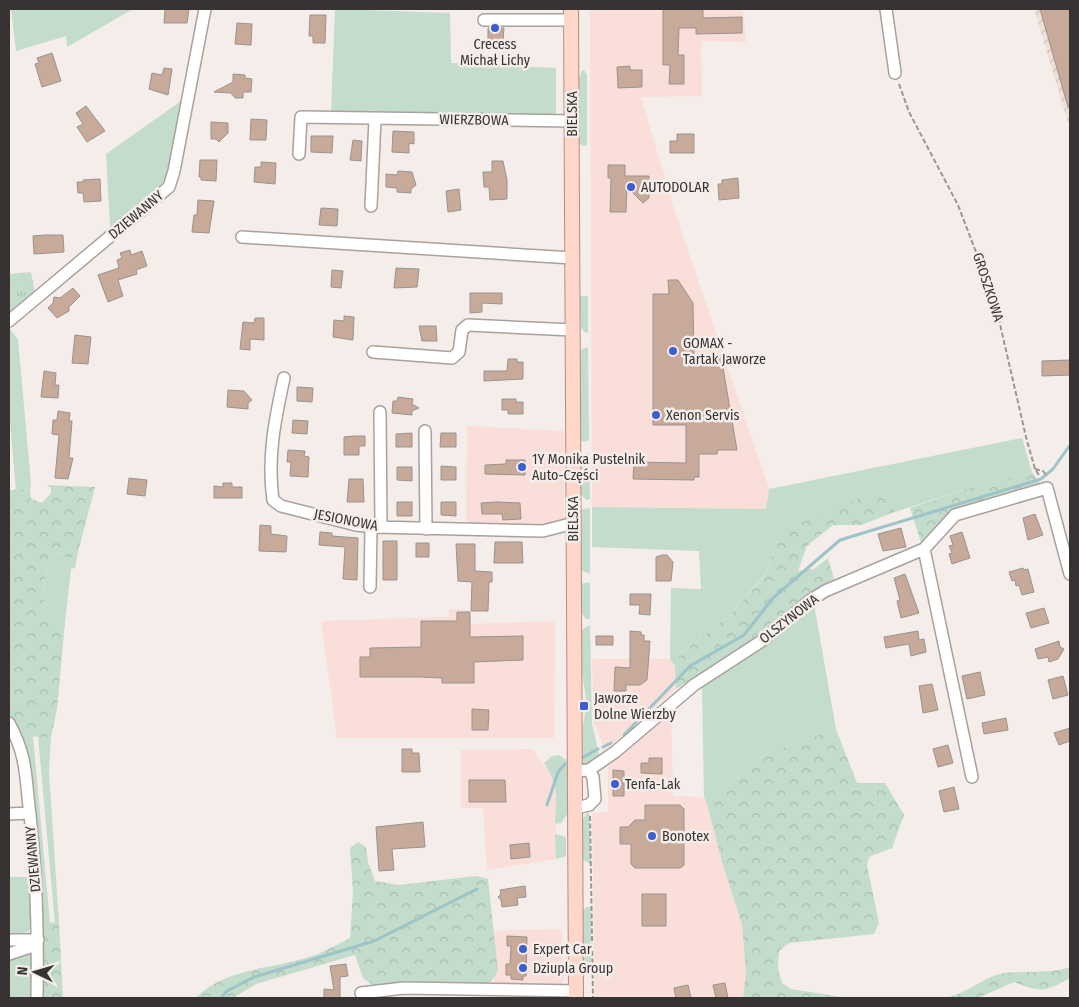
<svg xmlns="http://www.w3.org/2000/svg" width="1079" height="1007" font-family="'Fira Sans Condensed',sans-serif">
<defs>
<pattern id="industrial-furrows" width="10" height="10" patternUnits="userSpaceOnUse" patternTransform="scale(1.25)"><rect width="10" height="10" fill="#efe0d8"/><path d="M-1 1l2-2M0 10L10 0M9 11l2-2" fill="none" stroke="#cec1ba"/></pattern>
<pattern id="forest-crowns" width="20" height="18" patternUnits="userSpaceOnUse" patternTransform="scale(1.25)"><rect width="20" height="18" fill="#c3dccb"/><path d="M2 6a3 3 0 1 1 6 0M12 15a3 3 0 1 1 6 0" fill="none" stroke="#a8bdaf"/></pattern>
<pattern id="park-tufts" width="24" height="20" patternUnits="userSpaceOnUse" patternTransform="scale(1.25)"><rect width="24" height="20" fill="#c3dccb"/><path d="M3 7l-1-3M5 7V3M7 7l1-3M15 17l-1-3M17 17v-4M19 17l1-3" fill="none" stroke="#a8bdaf"/></pattern>
</defs>
<rect width="100%" height="100%" fill="#f5ede9"/>
<!-- commercial -->
<path fill="#f9ded9" d="M590,9H743L746,42L701,41L702,96L641,97L677,218L769,489L766,509L592,507Z
M467,426L564,431V520L543,528L466,527Z
M449,609L469,610L471,624L555,621L554,738H337L321,621L449,617Z
M592,659H670L675,666L676,689L605,750L594,724Z
M671,712L673,796L704,797L707,804L722,862L742,924L746,973L743,998H595L592,813L608,812V764Z
M532,749L553,777L556,799V859L487,870L483,808H461V750Z
M562,929L564,980L559,986L494,985L492,931Z"/>
<!-- industrial -->
<path fill="url(#industrial-furrows)" d="M1034,9H1070V123H1068Z"/>
<!-- grass -->
<path fill="#c3dccb" d="M11,9H133L67,47L66,36L16,51Z
M335,9L450,13L451,63L556,68V117L331,113Z
M191,48L169,172L165,181L107,234L103,232L110,227L106,154L181,101Z
M584,70L587,75V145L584,146L579,144L578,140V82L582,71Z
M579,296H588V333L584,332L581,328Z
M9,328L18,339L31,484L30,489L16,490L9,411Z
M588,347L589,440L583,442L579,438L578,356L582,349Z
M1022,438L1032,472L972,487L895,512L892,499L775,548L764,576L728,617L680,654L675,666L670,659L671,588L701,589L699,551L592,547V507L766,509L769,489Z
M589,453L590,499L586,500L579,492V460L582,455Z
M590,508V574L580,570L579,514L582,509Z
M78,552L75,568L71,569L65,622C58,620 52,620 48,613C41,600 43,561 57,553L65,557H73Z
M590,582V619H586L580,611V584Z
M814,604L836,729L767,753L707,804L704,797L702,686Z
M590,625L592,724L600,758L597,762L583,765C576,752 586,718 586,701C585,680 573,648 583,629Z
M20,736H33L50,923L41,922Z
M38,736L51,737L49,773L59,923H55Z
M559,755L568,761V813L561,823L555,824C556,798 559,785 544,763L552,756Z
M589,812L591,865L581,858C581,844 576,820 589,812Z
M555,834L566,837V856L556,859Z
M9,877H33V922L28,932L9,936Z
M587,907H591V963L582,960V910Z
M34,952V998H9V957Z"/>
<!-- forest -->
<path fill="url(#forest-crowns)" d="M1032,472L1041,485L957,509L942,519L922,546L910,508L972,487Z
M47,485L95,487L78,552L73,557H65L58,553C42,561 41,600 48,613C52,620 58,620 65,622L57,709L51,737L20,736L9,714V490L30,489L31,499L42,503L51,493V488Z
M863,497L892,499L895,512L861,525H833L807,546L798,571L814,569L828,558L834,579L806,599L761,635L676,689L675,666L680,654L728,617L764,577L775,548L793,526Z
M836,729L857,783H885L904,815L892,848L869,857L867,865L879,923L874,934L789,943L779,951L778,969L782,983L791,989L848,998H743L746,973L742,924L722,862L707,804L767,753Z
M358,842L366,847L368,862L375,881L399,885L476,876L488,879L498,971L491,982L483,985L377,988L363,978L355,955L256,984L233,998H195C230,965 276,970 318,954C329,949 340,943 350,938L353,891L350,848Z
M41,922L59,923L63,998H40Z
M1070,967V978C1045,992 1041,993 1014,982L978,998H944C963,995 976,983 993,976C1014,968 1045,976 1070,967Z"/>
<!-- park -->
<path fill="url(#park-tufts)" d="M31,272L35,293L10,315L9,274Z"/>
<g fill="none" stroke-linecap="round" stroke-linejoin="round">
<!-- stream -->
<path stroke="#9dc4c8" stroke-width="3" d="M624,735L690,666L744,635L773,598L840,540L1041,479L1053,469L1070,445
M603,747L611,743
M582,758L598,749
M547,805L558,772L565,764
M221,998L227,991L254,977L374,941L477,889
M755,998H760"/>
</g>
<!-- building -->
<path fill="#c7aa99" stroke="#9a938f" d="M165,9H189L187,23H164Z
M663,9H703V18L742,17V33L696,34V28H679L678,55H684V84H669L670,65H663Z
M1040,9H1070V107H1068Z
M310,15H326L325,43H313V36H309Z
M237,23L252,24L251,45L235,44Z
M488,28H504L503,41L488,40Z
M52,53L61,81L42,87L35,64L39,63L37,58Z
M630,66V70H642V87L618,88L617,67Z
M164,68L172,69L168,95L149,89L152,73L162,75Z
M233,74L245,75V78L252,79L251,92H243V98H235L231,93L214,92L233,82Z
M86,106L105,131L87,142L77,127L83,124L76,113Z
M251,119L267,120L266,140H250Z
M211,122L228,123V133L219,142L216,139H211Z
M393,131L414,132V144L409,143V153L392,152Z
M677,134H694V153H670V141H677Z
M311,136H333L332,153L311,152Z
M353,140L362,141L361,161L350,160Z
M200,160H217L216,181L201,180V177H199Z
M492,161H503L507,180V199L490,200L489,187H484L483,172H492Z
M261,162L276,163L275,184L254,182L255,167H261Z
M608,165H625V176H649V198L643,203L627,187L626,212H610L611,178H608Z
M398,171L412,172L416,185L411,189V193L397,192V188L386,187V174L397,175Z
M738,178L739,198L719,200L718,184H722V180Z
M100,179L101,201L84,202L83,193H78L77,182H83V180Z
M459,189L461,210L448,212L446,191Z
M198,200L214,201L209,233L192,232L194,215H197Z
M321,208L338,209L337,226L319,225Z
M44,235H63L64,252L34,254L33,236Z
M130,250L131,255L142,251L147,266L136,270L137,274L118,280L123,296L108,302L98,275L119,268L117,260L122,258L120,253Z
M396,268L419,269L417,287L394,288Z
M332,270L343,271L341,288L331,287Z
M668,280H678L693,303L694,356H721L737,450H718L717,454H699V477H694V480L633,479L634,462L686,463V425H653V294H669Z
M73,288L80,296L69,307V311L57,318L48,308L53,303L54,297L60,298Z
M470,293H502V304L482,303V312L470,313Z
M344,316L354,317L353,340L333,337L334,320L344,321Z
M255,318H264V340L250,339V350L240,349L243,322L254,323Z
M419,326H436L437,341H422Z
M75,335L91,337L88,364L72,363Z
M508,359H517V362H523V379L484,381V371H507Z
M1070,360V375L1042,376V361Z
M44,371L56,373L55,385H59L58,398L41,397Z
M297,387L313,388L312,402L297,401Z
M228,390L244,391L252,400L248,403V409L227,407Z
M398,397L413,399L412,404L419,408L412,411V415L392,413L393,401H397Z
M502,399H516V402H523V414H508V410H502Z
M58,411L70,413L69,421H72L69,458H73L68,479L55,478L59,435L52,434L53,420H57Z
M293,420L308,421L307,434L292,433Z
M412,433V447H396V434Z
M441,433H456V447H440Z
M354,436H365V446H359V455H344V437Z
M288,450L305,451L304,456L309,457L308,477L290,476L291,462H287Z
M506,460H525V475L485,474V465L506,464Z
M441,466L456,467V480H441Z
M397,467H412V481L397,480Z
M129,478L147,480L145,496L127,494Z
M349,479H363L364,502H347Z
M223,483H232V487H242V498H214V486L223,487Z
M397,502H412V516H397Z
M441,502H456V516L441,515Z
M497,502L520,503L521,519L503,520L502,514H482L481,503Z
M1035,514L1043,535L1028,540L1023,518Z
M260,525L271,526V534L287,536L286,552L259,551Z
M901,528L906,547L883,551L878,534Z
M320,532L332,533V536L358,538L357,580L343,579L345,547L319,545Z
M962,532L970,558L952,564L949,554L952,553L949,546L953,545L950,536Z
M383,541H397V580H383Z
M495,542H522L523,563H494Z
M416,543H429V557H416Z
M456,544H475V571L492,572V582H489L488,611H471L472,582L458,581Z
M662,555H667L673,562L671,581H656V557Z
M1023,568L1024,570L1028,569L1034,592L1022,595L1019,585L1016,586L1015,580L1012,581L1009,572Z
M905,574L919,613L901,618L897,601L900,600L894,578Z
M630,594H651L650,615L639,614L640,605H630Z
M1044,608L1049,623L1031,628L1026,613Z
M457,612H470V637L523,636V660L474,662V683H442V678L420,677H360V657H370V648L421,647V621H457Z
M630,631L641,632V635H644V641H650L647,680L640,685H626V691H614L615,667L630,668Z
M918,631L919,640L924,639L926,652L911,656L909,644L886,648L884,637Z
M596,636H613V645H596Z
M1059,641L1060,647L1064,649L1058,659L1049,662L1048,657L1038,659L1035,649Z
M980,672L985,695L967,699L962,676Z
M1063,676L1068,695L1053,699L1048,680Z
M932,684L938,710L923,713L919,686Z
M472,709L489,710L488,730H472Z
M1006,718L1008,730L984,734L982,723Z
M1070,728V741L1059,745L1054,733Z
M948,745L953,763L938,767L933,749Z
M402,749H412V753H419L420,772H402Z
M649,758H662V774L641,773V763H649Z
M613,770L624,771V796H613Z
M469,780H505L506,802H469Z
M954,787L959,809L944,812L939,791Z
M645,805H680L684,809V865L680,868H635L631,864V844H620V827H628L635,820H645Z
M423,822L425,847L392,849L394,870L379,871L376,827Z
M529,843L530,857L511,859L510,845Z
M525,886L526,897L517,898L518,905L502,907L501,900L498,897L501,894L500,890Z
M642,894H666V926H642Z
M507,936L527,937L526,976H523V980L511,979V975H506V964H510L511,946H507Z
M346,964L348,976L340,977V998H324V989L334,990L330,966Z
M725,983L728,998H716L713,985Z
M688,985L691,998H676L674,988Z"/>
<g fill="none" stroke-linecap="round" stroke-linejoin="round">
<defs>
<path id="minor" d="M886,9L895,73
M484,20H571
M299,154L301,117L572,121
M371,206L375,119
M242,237L572,258
M9,321L169,187L174,171L205,9
M373,352L452,358L459,352L462,330L468,325L573,330
M284,378C275,419 267,458 273,500L281,506L356,525L376,527L543,531L574,523
M380,412L381,527
M425,431L426,529
M924,549L972,777
M370,587L371,527
M9,723C28,758 25,777 30,815C37,876 38,937 37,998
M575,771L589,770L615,752L694,685L763,640L808,602L825,591L924,549L955,515L1047,488L1070,574
M575,808L589,805L595,799L593,777L589,770
M9,814L29,813
M9,940H38L30,947L9,954
M361,993L404,988L576,991"/>
<path id="major" d="M571,9L576,998"/>
</defs>
<!-- minor casing -->
<use href="#minor" stroke="#a8a19c" stroke-width="14"/>
<!-- major casing -->
<use href="#major" stroke="#b88c7e" stroke-width="16"/>
<!-- path -->
<path stroke="#9b9693" stroke-width="2" stroke-dasharray="5 2.5" stroke-linecap="butt" d="M899,84L909,112L958,205L976,252L996,307L1026,437L1035,469L1040,477
M1035,469L1043,471L1047,476
M590,816L593,998"/>
<!-- minor -->
<use href="#minor" stroke="#fff" stroke-width="11"/>
<!-- major -->
<use href="#major" stroke="#fed7ca" stroke-width="14"/>
</g>
<!-- markers -->
<g fill="#3c5ecf" stroke="#f5ede9" stroke-width="2">
<circle cx="495" cy="28" r="5"/>
<circle cx="631" cy="187" r="5"/>
<circle cx="673" cy="351" r="5"/>
<circle cx="656" cy="415" r="5"/>
<circle cx="522" cy="467" r="5"/>
<rect x="579" y="701" width="10" height="10" rx="2.5"/>
<circle cx="615" cy="784" r="5"/>
<circle cx="652" cy="836" r="5"/>
<circle cx="523" cy="949" r="5"/>
<circle cx="523" cy="968" r="5"/>
</g>
<g text-anchor="middle" dominant-baseline="central" stroke-width="5" stroke-linejoin="round" paint-order="stroke">
<!-- poi labels -->
<g font-size="14" fill="#363332" stroke="#f5ede9" text-anchor="start">
<text x="495" y="44" text-anchor="middle">Crecess<tspan x="495" dy="16">Michał Lichy</tspan></text>
<text x="641" y="187">AUTODOLAR</text>
<text x="683" y="343">GOMAX -<tspan x="683" dy="16">Tartak Jaworze</tspan></text>
<text x="666" y="415">Xenon Servis</text>
<text x="532" y="459">1Y Monika Pustelnik<tspan x="532" dy="16">Auto-Części</tspan></text>
<text x="594" y="698">Jaworze<tspan x="594" dy="16">Dolne Wierzby</tspan></text>
<text x="625" y="784">Tenfa-Lak</text>
<text x="662" y="836">Bonotex</text>
<text x="533" y="949">Expert Car</text>
<text x="533" y="968">Dziupla Group</text>
</g>
<!-- street labels -->
<g font-size="14" fill="#363332" stroke="#f5ede9">
<text transform="translate(572 114) rotate(-90)">BIELSKA</text>
<text transform="translate(474 120) rotate(1)">WIERZBOWA</text>
<text transform="translate(136 215) rotate(-40)">DZIEWANNY</text>
<text transform="translate(988 287) rotate(72)">GROSZKOWA</text>
<text transform="translate(573 519) rotate(-90)">BIELSKA</text>
<text transform="translate(346 520) rotate(11)">JESIONOWA</text>
<text transform="translate(789 619) rotate(-38)">OLSZYNOWA</text>
<text transform="translate(33 859) rotate(-95)">DZIEWANNY</text>
</g>
</g>
<!-- border -->
<rect width="1079" height="1007" fill="none" stroke="#363332" stroke-width="20"/>
<!-- north arrow -->
<g transform="translate(35 972) rotate(275)" stroke="#f5ede9" stroke-width="4" paint-order="stroke">
<path d="M0-4L9 19L0 12L-9 19Z" fill="#363332"/>
<text y="-8" font-size="14" font-weight="bold" text-anchor="middle" fill="#363332">N</text>
</g>
</svg>
